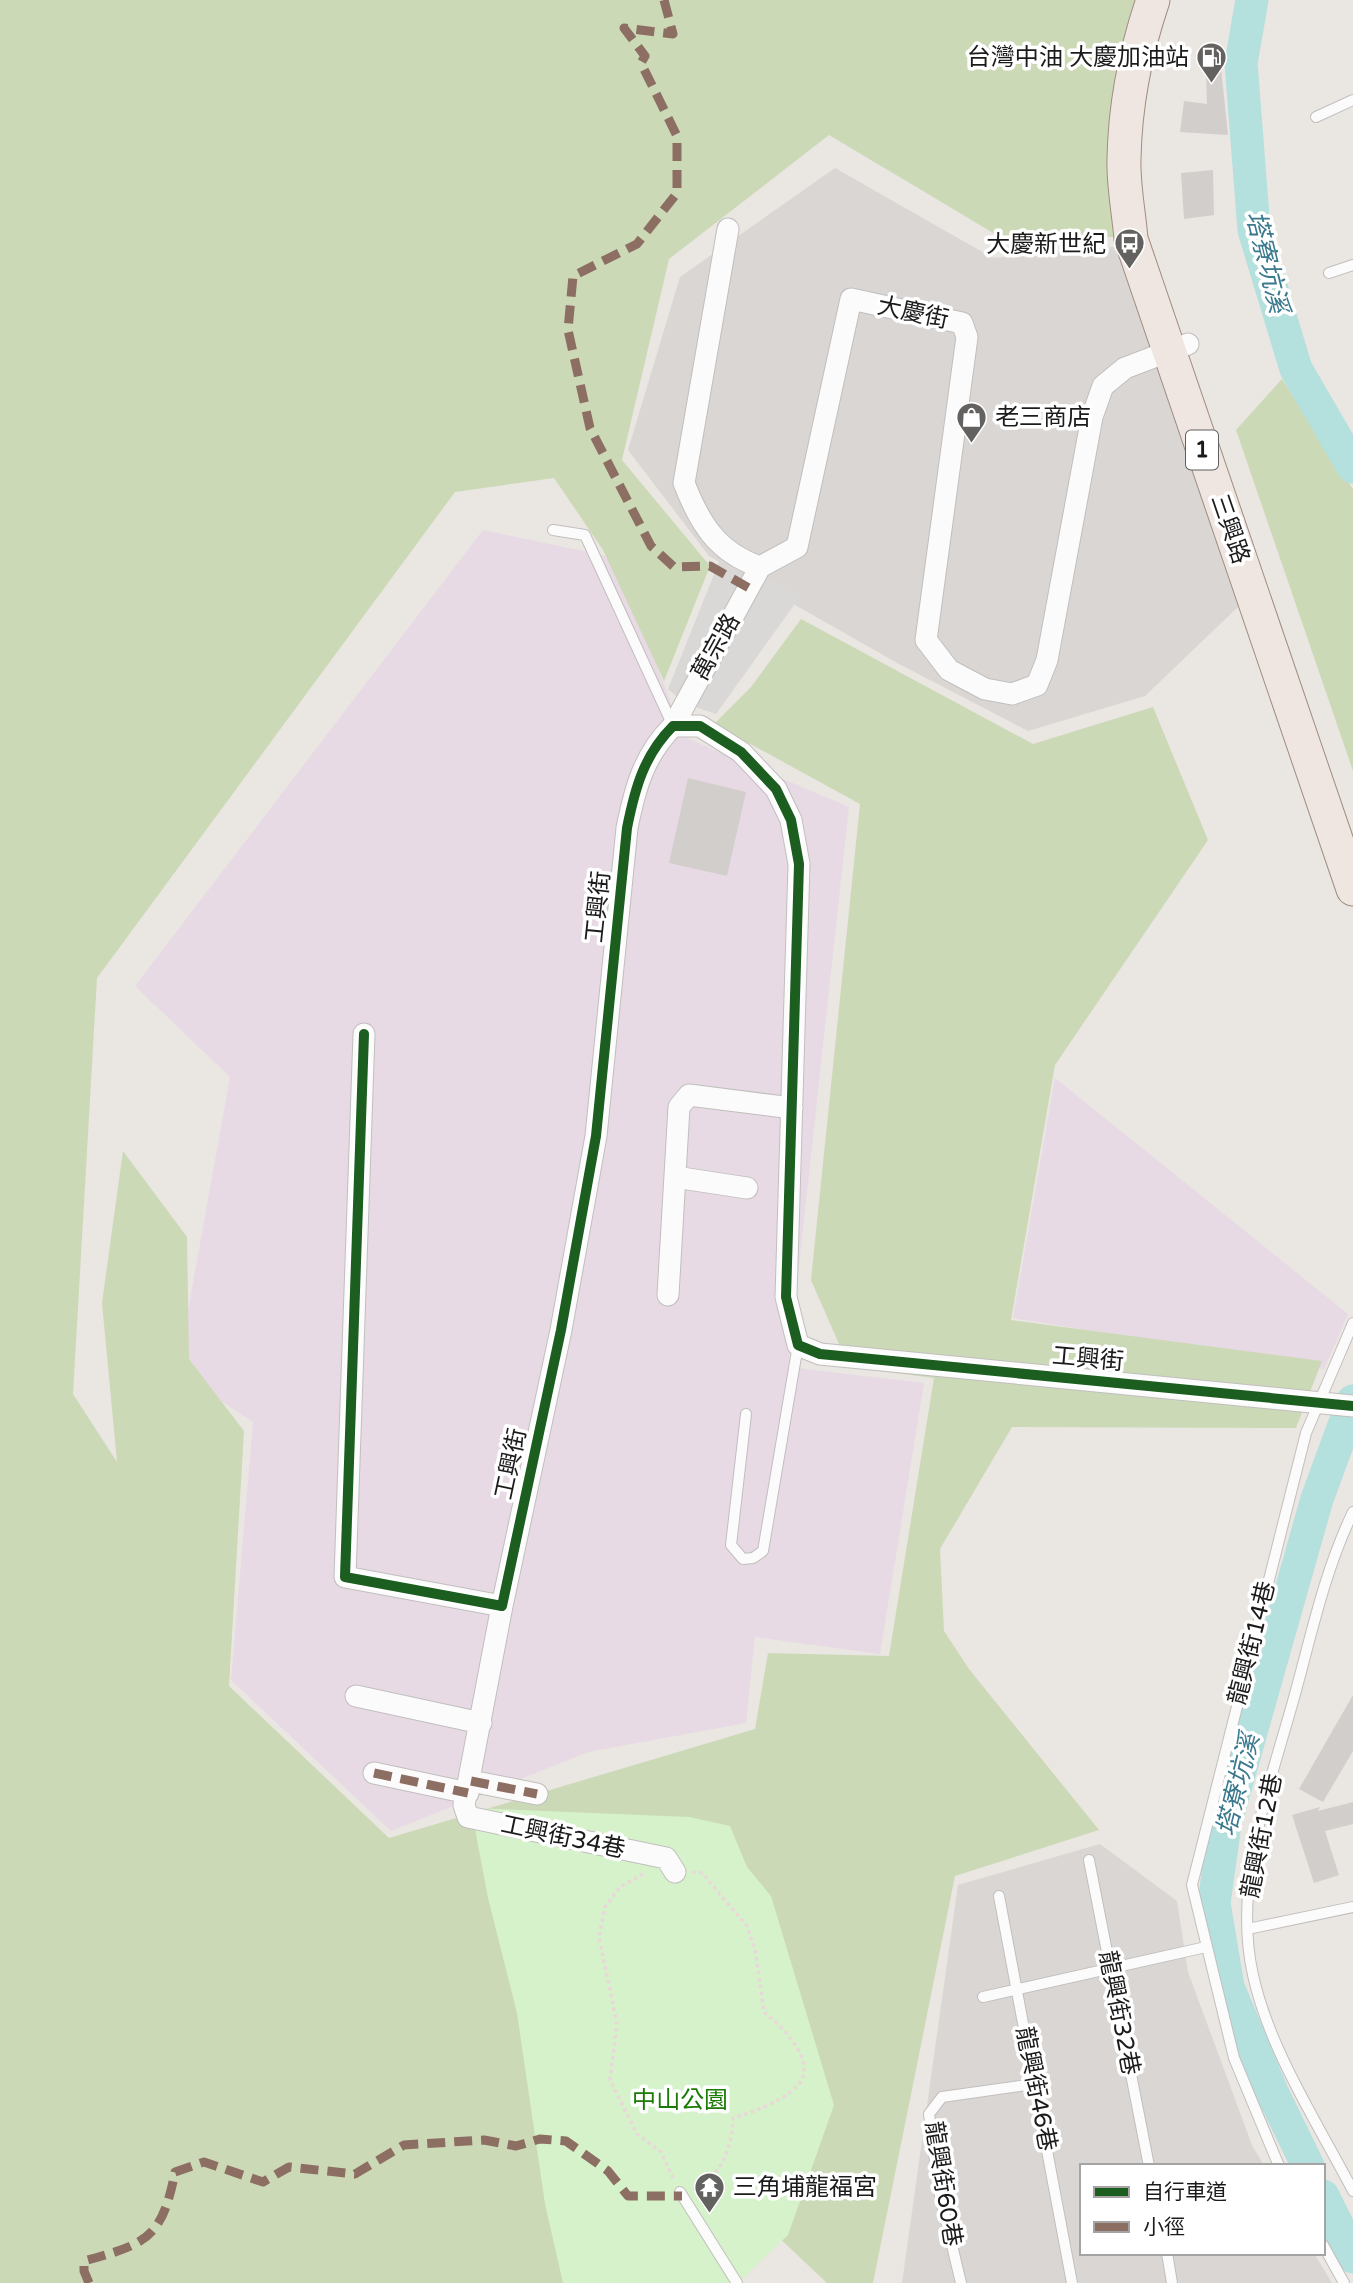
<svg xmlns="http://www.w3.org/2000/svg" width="1353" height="2283" font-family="'Varela Round','Noto Sans TC',sans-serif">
<rect width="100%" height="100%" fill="#eae6e2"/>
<!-- residential -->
<path fill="#d9d6d4" d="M835,168L993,258L1134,245L1239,606L1145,696L1028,731L899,664L709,556L628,450L680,277Z
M1100,1844L1177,1901L1188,1972L1252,2145L1264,2166H1082V2253H1314L1332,2283H902L958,1885Z"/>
<!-- industrial -->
<path fill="#e7dae5" d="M483,530L616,558L684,737L849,807L788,1367L924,1383L880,1654L755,1637L746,1723L588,1752L391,1831L231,1680L253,1422L177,1372L230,1077L135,986Z
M1055,1078L1348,1314L1324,1369L1013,1318Z"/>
<!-- forest -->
<path fill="#ccd9b6" d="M0,0H1138L1118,237H1000L829,135L669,259L622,460L710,566L664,681L603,550L554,478L455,492L97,978L73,1394L117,1462L102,1303L123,1151L187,1237L189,1359L244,1431L229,1686L389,1838L755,1729L768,1653L889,1656L934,1378L849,1367L811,1280L860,804L714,724L751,687L801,619L1033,744L1153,707L1208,840L1055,1065L1011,1320L1322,1361L1296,1428L1012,1427L940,1549L944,1631L969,1669L1099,1830L955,1876L873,2283H827L671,2136L673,2283H0Z
M1282,379L1353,489V771L1236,430Z"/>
<!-- park -->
<path fill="#d5f2cb" d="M471,1808L689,1817L730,1826L747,1867L771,1896L834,2105L788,2235L738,2283H563L545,2204L517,2013L488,1898Z"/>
<!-- parking -->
<path fill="#dad8d6" d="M721,557L750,572L681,700L668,689Z
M767,577L799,598L716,714L693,706Z"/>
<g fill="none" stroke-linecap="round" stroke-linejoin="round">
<!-- river -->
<path stroke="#b4e0dd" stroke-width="33" d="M1252,0L1241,63L1254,230L1296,369L1353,467
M1308,2166L1272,2092L1228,1987L1214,1903L1225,1824L1317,1499L1353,1401
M1323,2196L1353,2257"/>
</g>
<!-- building -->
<path fill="#d2cecb" d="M1221,68L1228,135L1180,132L1184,101L1207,104L1206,70Z
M1213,170L1214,215L1184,219L1181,173Z
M688,778L746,792L727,876L669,863Z
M1353,1695V1751L1323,1802L1299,1789Z
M1353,1802V1824L1325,1831L1339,1875L1314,1883L1292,1815L1320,1807L1318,1811Z"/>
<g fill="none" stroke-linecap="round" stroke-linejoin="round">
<defs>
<path id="service" d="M1316,117L1353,100
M1329,273L1353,265
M553,530L585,535L673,726
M746,1414L731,1545L743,1559L753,1558L763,1551L798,1345
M1353,1512C1325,1570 1312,1632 1295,1694C1271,1782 1232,1882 1253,1975C1269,2049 1318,2124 1353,2191
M1089,1860L1149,2166
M999,1896L1072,2283
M1248,1929L1353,1907
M983,1997L1206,1947
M1279,2166L1234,2058L1192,1885L1306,1433L1353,1323
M680,2192L737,2283
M1323,2245L1344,2283
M1167,2253L1172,2283
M961,2283L939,2191L929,2114L942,2097L1034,2084"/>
<path id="minor" d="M728,229L684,483C700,524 717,552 760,567L797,547L851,299L962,323L967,337L926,640L949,670L985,689L1012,694L1037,685L1047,660L1092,417L1103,386L1125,368L1188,344
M673,726L760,567
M364,1034L345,1577L502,1606L561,1330L596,1136L627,828C635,788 644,755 673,726H700L741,752L776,789L791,820L799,864L786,1297L798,1345L820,1354L1353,1406
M675,1177L747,1188
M668,1295L679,1107L689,1095L792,1108
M502,1606L464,1805L468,1817L666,1858L675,1872
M356,1696L481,1723
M374,1773L468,1793
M471,1781L537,1794"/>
<path id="primary" d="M1153,0C1136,50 1125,105 1124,159C1123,185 1129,213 1131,239L1353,889"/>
</defs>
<!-- service casing -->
<use href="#service" stroke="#c1bfbd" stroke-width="12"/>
<!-- minor casing -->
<use href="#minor" stroke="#c1bfbd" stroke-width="23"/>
<!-- primary casing -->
<use href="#primary" stroke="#9f8d80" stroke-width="35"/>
<!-- path -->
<path stroke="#ead7d9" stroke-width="3.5" stroke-dasharray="3.5 3.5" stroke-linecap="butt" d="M692,1872L702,1873L747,1926L755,1949L764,2012C779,2024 813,2056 802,2079C792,2099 752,2112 733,2118C732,2148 722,2175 693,2190
M643,1874L620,1887L605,1907L599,1937L617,2024L610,2080L637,2134L661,2152L674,2180"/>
<!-- service -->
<use href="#service" stroke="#fcfbfb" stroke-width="10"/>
<!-- minor -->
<use href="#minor" stroke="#fcfbfb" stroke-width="21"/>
<!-- primary -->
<use href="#primary" stroke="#f0e6e1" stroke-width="33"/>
<!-- quiet -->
<path stroke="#8d6e63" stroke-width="9" stroke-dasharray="18 9" stroke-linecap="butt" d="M664,0L673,34L624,28L645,56L641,63L677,136V193L637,244L573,276L568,330L590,428L651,546L674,567L710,566L749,588
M374,1773L468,1793
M471,1781L537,1794
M89,2283L84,2271V2261C146,2244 162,2239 175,2172L204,2162L263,2182L289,2167L355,2174L404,2145L484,2140L516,2146L540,2139L566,2141L608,2171L628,2196H682"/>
<defs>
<path id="cycleway" d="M364,1034L345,1577L502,1606L561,1330L596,1136L627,828C635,788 644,755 673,726H700L741,752L776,789L791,820L799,864L786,1297L798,1345L820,1354L1353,1406"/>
</defs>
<!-- cycleway casing -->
<use href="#cycleway" stroke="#fff" stroke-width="15"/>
<!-- cycleway -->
<use href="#cycleway" stroke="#1b5e20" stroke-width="10"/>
</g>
<!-- icons -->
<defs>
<symbol id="fuel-pin" viewBox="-11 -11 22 30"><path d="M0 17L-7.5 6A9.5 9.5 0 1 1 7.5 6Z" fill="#636261" stroke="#fff"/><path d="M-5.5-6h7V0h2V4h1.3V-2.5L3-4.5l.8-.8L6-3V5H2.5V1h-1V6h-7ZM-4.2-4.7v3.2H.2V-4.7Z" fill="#fff"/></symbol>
<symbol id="bus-pin" viewBox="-11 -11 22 30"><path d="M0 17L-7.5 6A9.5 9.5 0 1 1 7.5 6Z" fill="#636261" stroke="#fff"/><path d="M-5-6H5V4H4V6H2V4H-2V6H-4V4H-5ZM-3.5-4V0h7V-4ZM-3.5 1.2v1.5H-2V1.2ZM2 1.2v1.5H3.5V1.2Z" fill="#fff"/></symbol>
<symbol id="shop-pin" viewBox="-11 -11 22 30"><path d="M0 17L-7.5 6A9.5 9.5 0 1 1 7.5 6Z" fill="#636261" stroke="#fff"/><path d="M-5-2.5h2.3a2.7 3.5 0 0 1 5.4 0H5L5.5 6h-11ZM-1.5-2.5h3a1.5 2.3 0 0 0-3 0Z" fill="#fff"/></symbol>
<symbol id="temple-pin" viewBox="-11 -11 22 30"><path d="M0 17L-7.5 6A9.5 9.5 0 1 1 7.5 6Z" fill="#636261" stroke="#fff"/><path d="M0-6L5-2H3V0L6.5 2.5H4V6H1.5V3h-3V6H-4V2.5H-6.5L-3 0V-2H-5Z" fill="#fff"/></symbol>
</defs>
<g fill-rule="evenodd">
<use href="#fuel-pin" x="1194" y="40" width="35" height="47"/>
<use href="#bus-pin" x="1112" y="226" width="35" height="47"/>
<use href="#shop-pin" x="954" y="400" width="35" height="47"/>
<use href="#temple-pin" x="692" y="2170" width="35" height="47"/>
</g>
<g text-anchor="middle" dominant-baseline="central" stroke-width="7" stroke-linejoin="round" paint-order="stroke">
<!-- shield labels -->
<rect fill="#fff" stroke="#5f5f5f" stroke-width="2" x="1186" y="430.5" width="32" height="39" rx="5"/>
<g font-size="23" font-weight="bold" fill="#1b1b1b">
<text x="1202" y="450">1</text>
</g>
<!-- poi labels -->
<g font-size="24" fill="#1b1b1b" stroke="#fff" text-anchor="end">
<text x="1189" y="57">台灣中油 大慶加油站</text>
<text x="1106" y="244">大慶新世紀</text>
<text x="995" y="417" text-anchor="start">老三商店</text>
<text x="733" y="2187" text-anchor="start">三角埔龍福宮</text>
</g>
<!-- street labels -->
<g font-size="24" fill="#1b1b1b" stroke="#fff">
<text transform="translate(913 313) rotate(12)">大慶街</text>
<text transform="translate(1230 529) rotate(71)">三興路</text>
<text transform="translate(716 647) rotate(-61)">萬宗路</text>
<text transform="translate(598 907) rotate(-84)">工興街</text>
<text transform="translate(1088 1359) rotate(5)">工興街</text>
<text transform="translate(511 1464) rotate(-78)">工興街</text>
<text transform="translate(1252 1643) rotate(-76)">龍興街14巷</text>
<text transform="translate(1262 1836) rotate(-79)">龍興街12巷</text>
<text transform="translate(563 1837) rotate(12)">工興街34巷</text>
<text transform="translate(1119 2013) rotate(79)">龍興街32巷</text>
<text transform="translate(1036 2089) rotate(79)">龍興街46巷</text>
<text transform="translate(943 2184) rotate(81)">龍興街60巷</text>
</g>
<!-- park labels -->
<g font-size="24" fill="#1b7b06" stroke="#fff">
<text x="680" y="2100">中山公園</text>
</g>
<!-- water labels -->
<g font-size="26" font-style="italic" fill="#3a798e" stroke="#fff">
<text transform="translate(1267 262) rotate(76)">塔寮坑溪</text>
<text transform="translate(1238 1785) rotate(-76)">塔寮坑溪</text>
</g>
</g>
<!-- legend -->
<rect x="1080" y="2164" width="245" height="91" fill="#ffffff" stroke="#a4a4a4" stroke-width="2"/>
<rect x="1094" y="2187" width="35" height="10" fill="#1b5e20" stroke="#a4a4a4" stroke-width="2"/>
<text x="1143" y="2199" font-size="21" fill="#1b1b1b">自行車道</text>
<rect x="1094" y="2222" width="35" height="10" fill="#8d6e63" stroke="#a4a4a4" stroke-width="2"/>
<text x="1143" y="2234" font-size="21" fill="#1b1b1b">小徑</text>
</svg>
